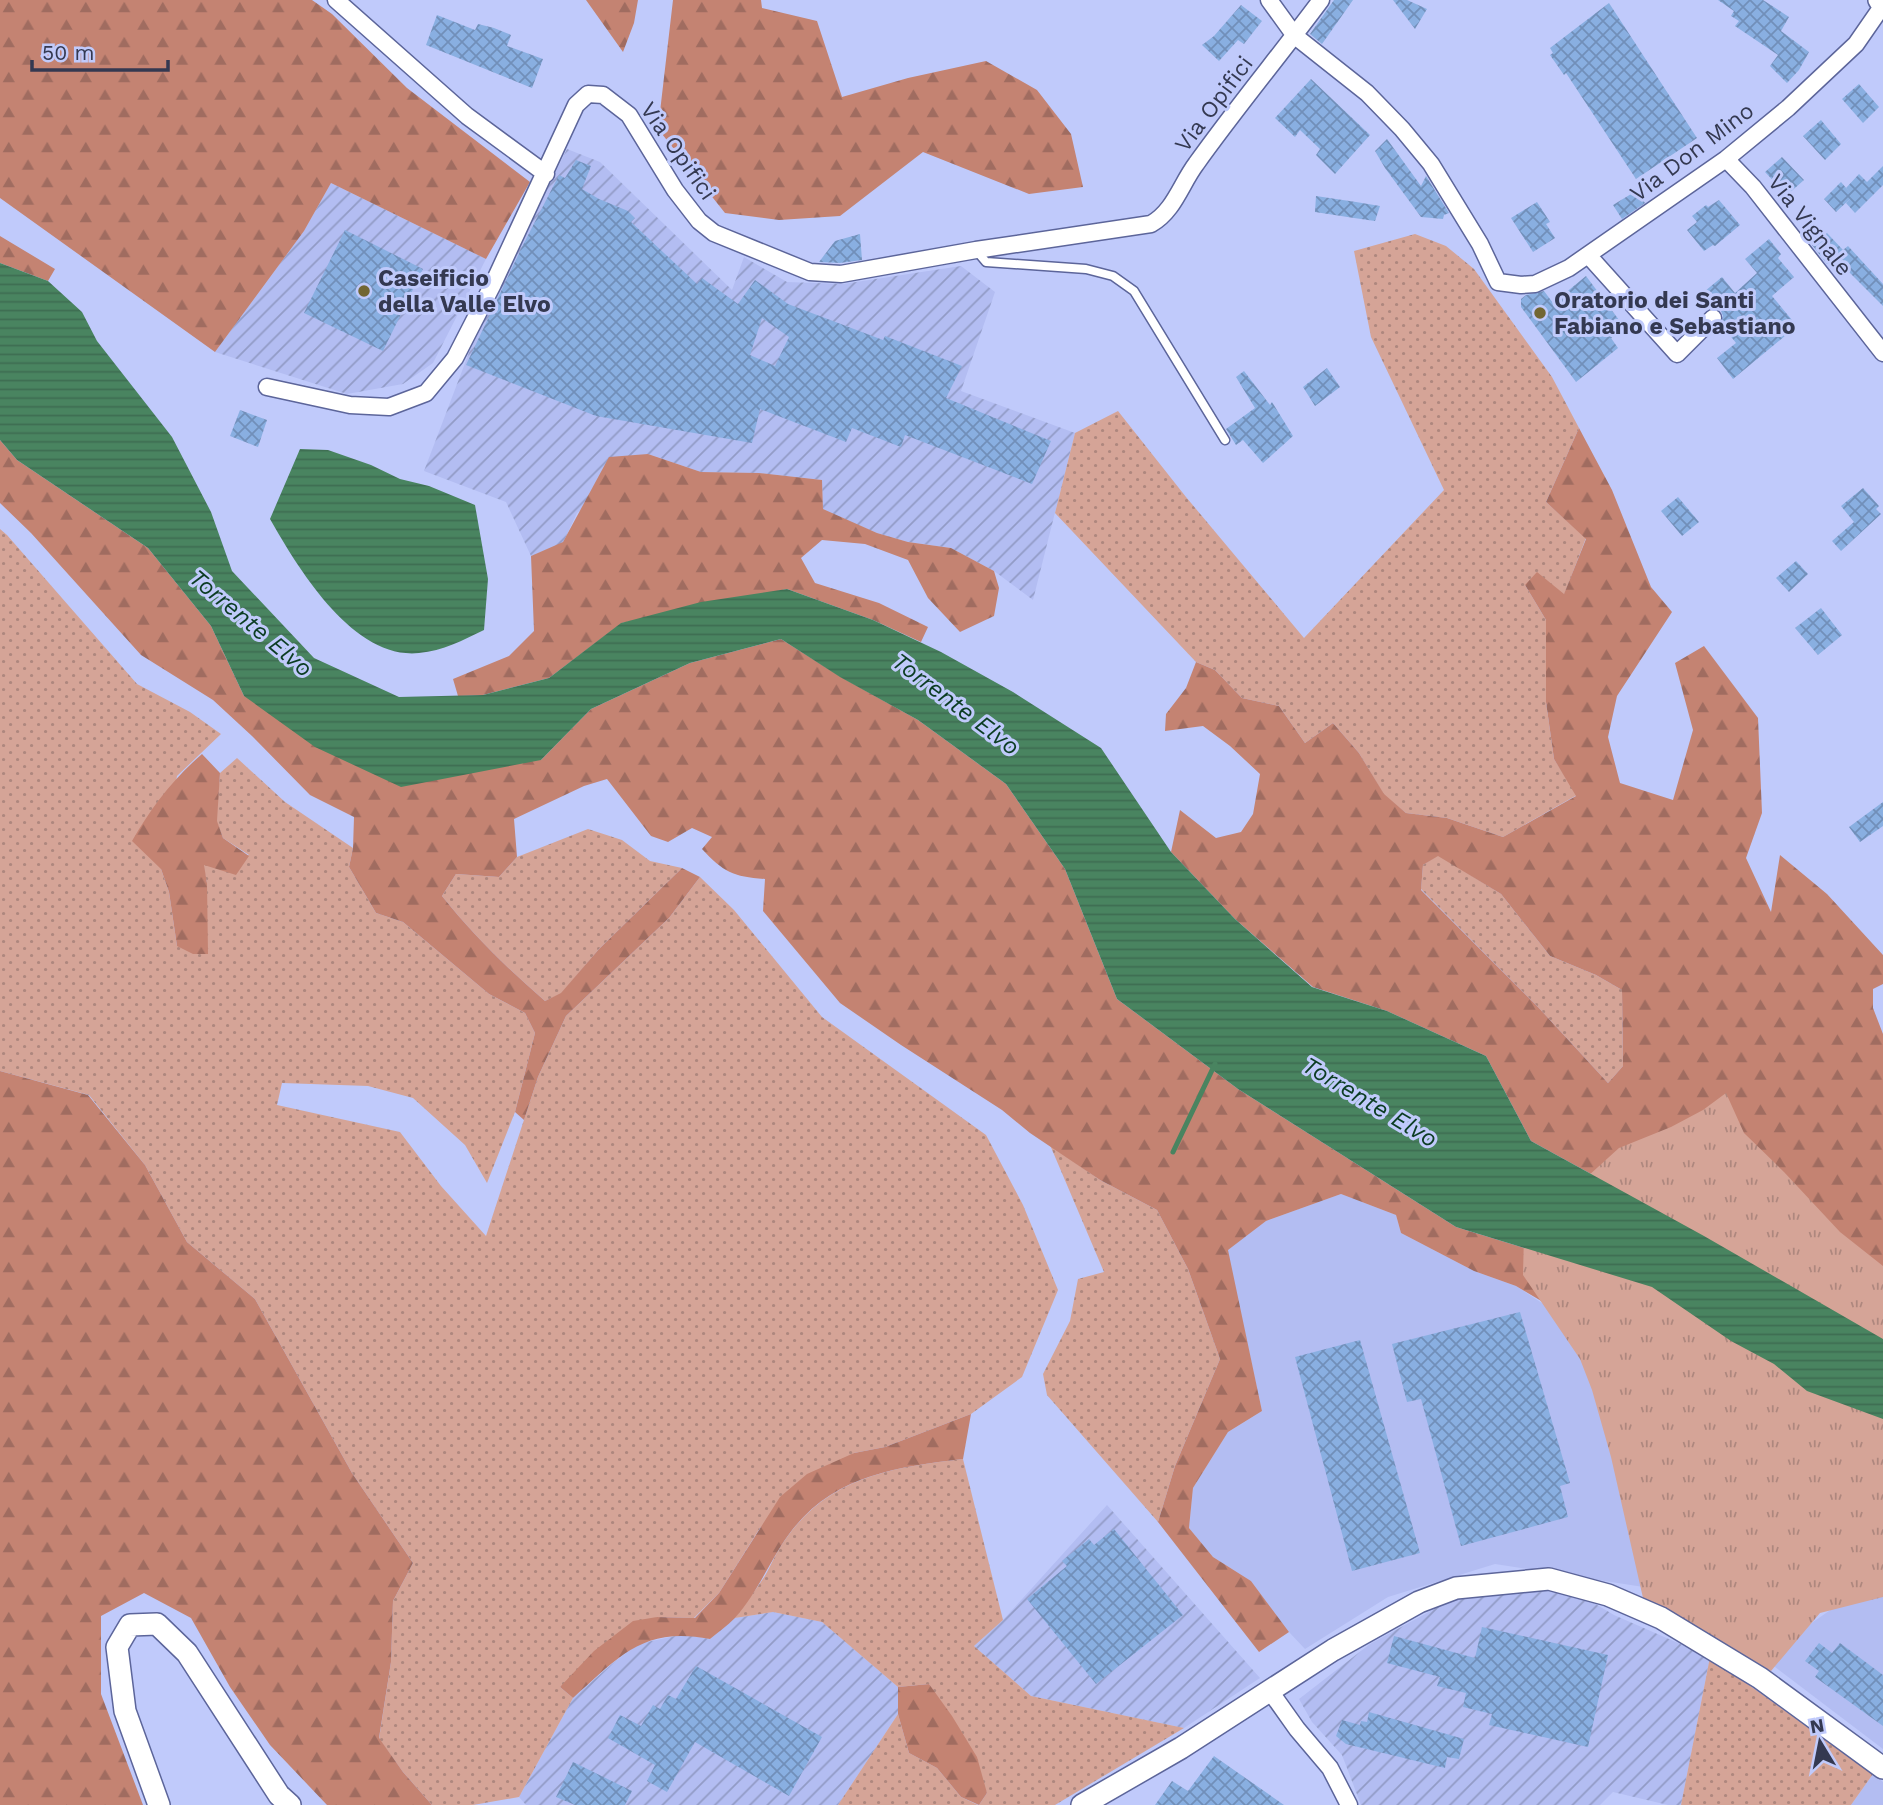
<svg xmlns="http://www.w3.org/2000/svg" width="1883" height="1805" font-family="'Work Sans',sans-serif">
<defs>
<pattern id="industrial-furrows" width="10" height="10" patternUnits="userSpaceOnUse" patternTransform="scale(1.75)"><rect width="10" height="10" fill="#b3bdf2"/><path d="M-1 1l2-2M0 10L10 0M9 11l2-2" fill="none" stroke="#929bc6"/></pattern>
<pattern id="grass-dots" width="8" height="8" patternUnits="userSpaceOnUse" patternTransform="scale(1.75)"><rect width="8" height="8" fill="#d5a497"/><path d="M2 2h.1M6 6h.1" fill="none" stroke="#ae877e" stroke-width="1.8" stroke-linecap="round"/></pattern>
<pattern id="forest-firs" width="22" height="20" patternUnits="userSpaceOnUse" patternTransform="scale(1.75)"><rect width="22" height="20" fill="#c48372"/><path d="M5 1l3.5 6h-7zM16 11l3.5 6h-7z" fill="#a06c60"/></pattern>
<pattern id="park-tufts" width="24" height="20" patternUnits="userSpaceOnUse" patternTransform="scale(1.75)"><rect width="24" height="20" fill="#d5a497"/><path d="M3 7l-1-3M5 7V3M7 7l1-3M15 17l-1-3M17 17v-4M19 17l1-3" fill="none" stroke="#ae877e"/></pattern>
<pattern id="water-rules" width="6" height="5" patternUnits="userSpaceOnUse" patternTransform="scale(1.75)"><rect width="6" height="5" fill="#498460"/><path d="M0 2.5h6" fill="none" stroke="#3e6d52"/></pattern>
<pattern id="building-cross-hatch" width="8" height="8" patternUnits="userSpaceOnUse" patternTransform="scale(1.75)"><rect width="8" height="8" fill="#89afe1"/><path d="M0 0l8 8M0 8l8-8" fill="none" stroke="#718fb9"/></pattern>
</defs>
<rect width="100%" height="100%" fill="#c0cafb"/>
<!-- built -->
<path fill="#b3bdf2" d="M1341,1194L1396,1215L1401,1233L1474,1271L1516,1286L1580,1328L1650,1588L1495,1564L1388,1597L1305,1649L1289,1632L1251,1581L1213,1557L1189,1528L1193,1488L1228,1432L1262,1411L1227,1250L1266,1221Z
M1883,1590V1749L1766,1660L1775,1648L1845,1600Z
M1873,1774L1883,1782V1805H1851Z"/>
<!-- industrial -->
<path fill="url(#industrial-furrows)" d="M567,149L600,162L732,290L744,257L787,282L843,284L961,266L995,292L961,391L1075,433L1033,600L994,571L951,548L908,542L877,533L836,516L823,509L822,480L759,473L701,472L648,454L577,513L563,543L531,556L506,502L424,471L481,321Z
M331,183L486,259L433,363L403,384L347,394L215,352L304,231Z
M1107,1505L1260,1678L1184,1728L1031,1696L974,1646L1003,1620Z
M1546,1589L1587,1599L1614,1615L1710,1657L1681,1805H1668L1613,1792L1600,1805H1361L1342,1755L1312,1722L1299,1699L1370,1644L1458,1596Z
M773,1612L822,1622L898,1687V1714L838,1805H526L519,1797L573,1698L613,1663L638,1644L684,1634L710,1639L735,1618Z"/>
<!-- grass -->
<path fill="url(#grass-dots)" d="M1415,234L1446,246L1474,269L1552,377L1579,428L1546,502L1586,538L1564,595L1525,585L1546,620V702L1554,759L1577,795L1503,837L1447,818L1406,813L1384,795L1359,753L1333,723L1305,743L1279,706L1242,698L1215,670L1196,662L1055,513L1075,433L1118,411L1186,497L1304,638L1444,490L1371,337L1354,251Z
M0,529L7,535L137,684L190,712L221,734L177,776L161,869L169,892L177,946L207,883L203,865L249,855L223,838L216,820L220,773L237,758L285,802L353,848L349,867L376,913L403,922L489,994L525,1013L535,1033L515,1112L487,1183L465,1145L413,1098L368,1086L282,1083L277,1105L400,1132L441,1186L486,1236L538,1077L566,1016L669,918L700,877L734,910L822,1017L986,1135L1023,1205L1058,1290L1022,1377L971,1414L885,1447L854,1453L760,1528L719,1593L694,1618L657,1617L560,1687L573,1698L519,1797L473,1805H432L403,1772L379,1739L391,1662L393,1601L413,1563L352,1473L255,1299L187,1242L145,1165L89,1095L0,1071Z
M588,829L622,840L650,861L682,868L599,949L561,994L545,1001C507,968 473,935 442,896L456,874L499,877L517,857Z
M1438,855L1501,894L1550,956L1596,975L1622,990L1623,1066L1608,1083L1538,1007L1421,889L1423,865Z
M1050,1145L1100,1180L1157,1210L1188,1269L1220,1359L1175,1466L1158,1522L1047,1395L1043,1374L1070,1321L1078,1279L1104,1272Z
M963,1459L1003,1620L974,1646L1031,1696L1184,1728L1055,1805H979L987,1793L929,1684L898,1687L822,1622L773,1612L735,1618C745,1603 757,1589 766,1574C771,1565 775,1555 781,1546C825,1477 889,1468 963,1459Z
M1710,1657L1873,1774L1851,1805H1681Z
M898,1714L909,1753L937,1768L961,1797L978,1805H838Z"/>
<!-- forest -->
<path fill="url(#forest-firs)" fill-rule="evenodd" d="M0,0H312L332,14L407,88L530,182L486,259L331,183L304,231L215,352L0,198Z
M586,0H638L634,23L623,52Z
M673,0H761L762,8L817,21L842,97L908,78L986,61L1037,90L1071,134L1083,187L1029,194L923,152L840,216L779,220L725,213L658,129Z
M0,236L55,269L48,281L0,263Z
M1579,428L1612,490L1651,587L1672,612L1617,696L1608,737L1620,783L1673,800L1693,730L1675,663L1704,646L1758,718L1762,813L1746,858L1771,912L1780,855L1827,894L1883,955V984L1873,989V1008L1883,1034V1339L1704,1236L1531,1141L1486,1056L1387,1011L1313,987L1235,919L1171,852L1180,810L1216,838L1241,832L1253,814L1260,774L1230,746L1203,726L1165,731L1166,714L1186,688L1196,662L1215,670L1242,698L1279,706L1305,743L1333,723L1359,753L1384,794L1406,813L1447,818L1503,837L1576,796L1554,759L1546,702V620L1525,585L1537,572L1564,594L1586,539L1546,502ZM1438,856L1501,894L1550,956L1596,975L1622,990L1623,1066L1608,1083L1538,1007L1421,890L1423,865Z
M0,440L17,460L148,548L211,626L244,696L541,760L591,709L690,663L781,639L841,677L918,720L1006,784L1065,869L1117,999L1238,1089L1456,1227L1652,1287L1589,1363L1543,1302L1516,1286L1474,1271L1401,1233L1396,1215L1341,1194L1266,1221L1228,1250L1262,1411L1228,1432L1193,1488L1189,1528L1213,1557L1251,1581L1289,1632L1259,1652L1158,1522L1175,1466L1220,1359L1188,1269L1157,1210L1100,1180L1030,1133L1002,1110L901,1045L840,1003L763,911L765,879C734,877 723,872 702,849L712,837L692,828L668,842L651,836L607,779L584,786L514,819L517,857L499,877L456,874L442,896C473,935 507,968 545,1001L561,993L599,949L682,868L700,877L669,918L566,1016L538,1077L524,1120L515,1112L535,1033L525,1013L489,994L403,922L376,913L349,867L353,848L354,817L310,795L252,736L213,700L141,655L31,533L0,503Z
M648,454L701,472L759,473L822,480L823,509L877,533L908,542L951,548L994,571L999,588L994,616L960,632L928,598L908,560L865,544L822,540L801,558L815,583L879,603L928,627L921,642L873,620L787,589L622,623L549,678L483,695L458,696L453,679L509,656L534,631L531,556L563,542L609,457Z
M202,754L220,773L217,821L223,838L249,856L236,875L204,865L207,883L208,954H193L177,946L169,892L161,869L132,841C151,808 173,779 202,754Z
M0,1071L88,1095L145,1165L187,1242L255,1299L352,1473L413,1563L393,1601L391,1662L379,1738L403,1772L432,1805H327L270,1745L230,1687L191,1618L144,1593L101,1616V1694L143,1805H0Z
M971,1414L963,1459C889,1468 824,1477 781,1546C766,1570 754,1597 735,1618C727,1626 718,1632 710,1639C643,1626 619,1657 573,1698L560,1687L594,1651L633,1621L657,1617L695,1618L719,1593L780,1497L807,1474L854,1453L885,1447Z
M929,1684L952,1716L977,1757L987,1793L979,1805L961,1797L937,1768L909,1753L898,1714V1687Z"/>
<!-- park -->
<path fill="url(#park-tufts)" d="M1726,1093L1744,1133L1784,1172L1840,1232L1883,1266V1597L1820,1613L1771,1671L1643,1598L1611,1457L1592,1390L1580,1359L1523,1275L1524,1234L1619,1148L1671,1127L1703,1110Z"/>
<!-- water -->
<path fill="url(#water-rules)" d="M0,263L48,281L82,312L97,341L172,437L211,512L232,571L314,658L399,697L483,695L549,678L621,623L701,602L787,589L873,620L941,652L1013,692L1101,748L1171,852L1235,919L1312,987L1387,1011L1486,1056L1531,1141L1704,1236L1883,1339V1419L1807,1391L1774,1364L1731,1341L1652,1287L1456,1227L1238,1089L1117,999L1065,869L1006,784L918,720L840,677L781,639L690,663L591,709L541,760L401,787L315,747L244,696L211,626L148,548L17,460L0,440Z
M300,449L328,450L371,465L400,479L429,486L475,505L488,579L484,630C463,640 443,651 419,653C353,660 298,568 270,519Z"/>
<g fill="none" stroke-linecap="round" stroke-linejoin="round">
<!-- stream -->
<path stroke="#498460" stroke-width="5" d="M1173,1152L1215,1064"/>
</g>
<!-- building -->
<path fill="url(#building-cross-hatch)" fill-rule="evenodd" d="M1334,0H1353L1322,44L1310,34Z
M1393,0H1407L1427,9L1415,29Z
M1718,0H1763L1789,17L1781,31L1809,52L1799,70L1787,83L1770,66L1778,55L1735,26L1739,21L1731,16L1734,11Z
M1609,3L1697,138L1636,179L1566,73L1564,75L1550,55L1553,53L1550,48Z
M1241,5L1262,21L1244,44L1238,40L1219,61L1202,45L1214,36Z
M437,15L475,30L478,24L494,28L511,35L507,46L543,59L532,88L426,45Z
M1311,79L1370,135L1335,174L1316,155L1320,149L1300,130L1295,137L1275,118Z
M1859,84L1879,107L1863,123L1842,99Z
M1821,120L1841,144L1825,160L1803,136Z
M1387,139L1421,186L1426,176L1449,213L1444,215L1443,219L1421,217L1385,168L1375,151Z
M1782,157L1804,180L1787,195L1765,172Z
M576,160L591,166L582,189L599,199L628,211L635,218L631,222L697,284L702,278L738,304L755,280L788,304L883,340L885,336L962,366L946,398L1051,441L1032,484L905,435L901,447L852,428L846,442L760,409L752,443L596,416L466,365L522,247L559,175L565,178ZM762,318L789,337L775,366L750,355Z
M1883,166V185L1855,213L1846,203L1851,198L1836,212L1824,199L1841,182L1853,196L1846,188L1859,174L1867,182Z
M1636,191L1645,203L1622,219L1613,205Z
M1316,196L1356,202L1380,206L1375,221L1354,218L1315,212Z
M1719,200L1740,225L1715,246L1713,245L1704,251L1687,230L1697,222L1692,216L1706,205L1708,207Z
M1537,202L1550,222L1546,224L1555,238L1533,252L1511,218Z
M345,230L423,269L383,351L304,313Z
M1827,233L1843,250L1848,246L1883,284V306L1835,258L1827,264L1812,245Z
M860,234L862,260L840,263L819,262L835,241Z
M1769,239L1781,254L1778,258L1794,277L1772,296L1797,326L1733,379L1717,358L1736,343L1721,324L1723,316L1721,311L1715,308L1709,309L1699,296L1722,277L1735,293L1757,273L1745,259Z
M1586,276L1625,328L1611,338L1618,348L1576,382L1521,307V299L1526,295L1544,291L1553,303Z
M1327,368L1340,387L1315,406L1303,387Z
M1244,371L1270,405L1272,402L1293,436L1263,463L1243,440L1236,445L1226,429L1255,408L1236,377Z
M240,410L267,420L258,447L230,436Z
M1863,488L1879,506L1876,509L1881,514L1841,551L1832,541L1854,522L1841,506Z
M1678,497L1699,522L1682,536L1661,511Z
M1796,561L1808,574L1789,592L1776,578Z
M1821,608L1842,635L1818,655L1795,628Z
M1883,802V826L1860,842L1849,827Z
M1520,1312L1570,1483L1560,1486L1568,1517L1461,1546L1421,1399L1407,1402L1392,1344Z
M1360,1340L1420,1553L1352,1571L1295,1357Z
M1114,1529L1183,1615L1096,1684L1027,1599L1067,1566L1062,1561L1089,1539L1094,1545Z
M1482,1627L1608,1655L1588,1747L1489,1725L1492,1714L1463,1707L1466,1693L1437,1686L1440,1677L1387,1663L1394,1636L1475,1658Z
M1819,1643L1832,1653L1840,1643L1883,1675V1726L1815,1677L1819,1671L1805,1661Z
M696,1666L822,1737L789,1796L695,1742L667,1792L647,1781L655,1765L608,1738L620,1715L641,1726L653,1705L660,1709L668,1695L676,1699Z
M1369,1712L1464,1739L1459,1759L1447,1757L1445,1768L1346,1744L1336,1736L1342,1720L1360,1725L1361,1721L1367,1722Z
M1214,1756L1284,1805H1155L1172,1781L1188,1791Z
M573,1762L632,1791L625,1805H575L556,1797Z"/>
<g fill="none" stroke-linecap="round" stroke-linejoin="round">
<defs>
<path id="lane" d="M976,250L986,262L1086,269L1113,276L1134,291L1225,440"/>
<path id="street" d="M336,0L467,116L546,174
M1269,0L1295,36L1367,93L1402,129L1431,164L1480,244L1498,282L1521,285L1535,284L1569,268L1726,159L1788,108L1856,44L1883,5
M1726,159L1753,187L1883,353
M1588,255L1677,354L1713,318
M267,387L350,405L389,407L426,393L455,358L493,284L576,105L588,94L603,95L629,115L675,190L699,221L714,233L810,272L841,274L976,250L1151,224C1174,211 1181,184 1196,164C1236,108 1280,55 1321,0
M1270,1691L1297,1729L1330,1768L1349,1805"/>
<path id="secondary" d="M1879,0L1883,2
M159,1805L125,1711L117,1647L130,1625L157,1624L187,1653L279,1795L290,1805
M1082,1805L1181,1748L1333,1650L1419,1602L1456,1588L1549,1579L1608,1595L1661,1618L1760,1678L1883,1768"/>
</defs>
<!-- lane casing -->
<use href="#lane" stroke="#5c659a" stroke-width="11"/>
<!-- street casing -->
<use href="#street" stroke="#5c659a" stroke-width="19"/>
<!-- secondary casing -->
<use href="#secondary" stroke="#5c659a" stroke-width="24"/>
<!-- lane -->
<use href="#lane" stroke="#fff" stroke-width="8"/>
<!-- street -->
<use href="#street" stroke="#fff" stroke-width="16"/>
<!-- secondary -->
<use href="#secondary" stroke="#fff" stroke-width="21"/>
</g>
<!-- markers -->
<g fill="#726633" stroke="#c0cafb" stroke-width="2.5">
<circle cx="364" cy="291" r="7"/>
<circle cx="1540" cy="313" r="7"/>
</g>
<g text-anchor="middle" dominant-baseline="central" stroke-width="6" stroke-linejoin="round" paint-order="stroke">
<!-- street labels -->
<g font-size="23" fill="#343951" stroke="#c0cafb">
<text transform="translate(1214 104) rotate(-53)">Via Opifici</text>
<text transform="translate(678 151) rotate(55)">Via Opifici</text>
<text transform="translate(1692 152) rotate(-37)">Via Don Mino</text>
<text transform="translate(1810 225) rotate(52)">Via Vignale</text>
</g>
<!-- poi labels -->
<g font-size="23" font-weight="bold" fill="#343951" stroke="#c0cafb" text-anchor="start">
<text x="378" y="278">Caseificio<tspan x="378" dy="26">della Valle Elvo</tspan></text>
<text x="1554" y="300">Oratorio dei Santi<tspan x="1554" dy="26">Fabiano e Sebastiano</tspan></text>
</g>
<!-- water labels -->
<g font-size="24" font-style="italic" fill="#0c3d23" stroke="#c0cafb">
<text transform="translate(251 623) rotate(40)">Torrente Elvo</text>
<text transform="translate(956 704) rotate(37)">Torrente Elvo</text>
<text transform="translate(1370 1102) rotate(31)">Torrente Elvo</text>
</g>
</g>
<!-- north arrow -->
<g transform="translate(1820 1742) rotate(350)" stroke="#c0cafb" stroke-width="5" paint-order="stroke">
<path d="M0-5L12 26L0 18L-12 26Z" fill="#343951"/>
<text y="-10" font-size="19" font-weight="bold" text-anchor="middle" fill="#343951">N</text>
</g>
<!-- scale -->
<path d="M32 60v10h136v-10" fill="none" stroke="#343951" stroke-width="3.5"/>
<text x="42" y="60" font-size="21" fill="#343951" stroke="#c0cafb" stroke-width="5" paint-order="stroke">50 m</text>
</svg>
